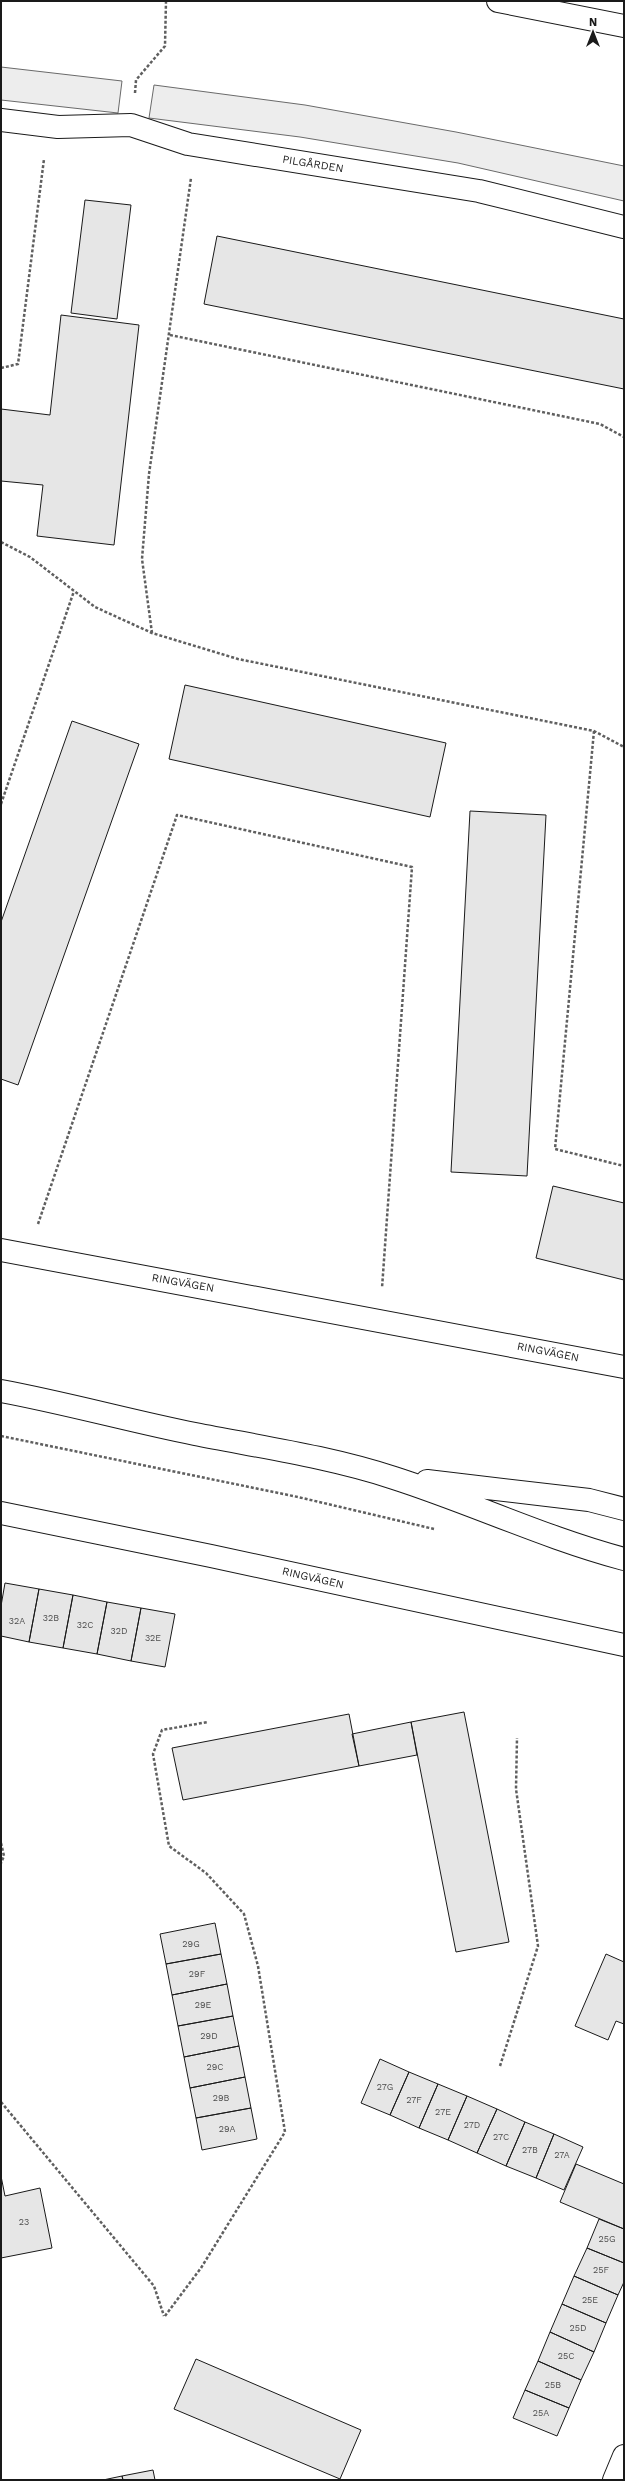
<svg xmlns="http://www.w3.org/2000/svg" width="625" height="2481" font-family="'Work Sans',sans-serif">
<rect width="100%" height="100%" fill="#fff"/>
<!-- parking -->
<path fill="#ededed" stroke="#6a6a6a" d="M1,67L122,81L118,113L1,100Z
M154,85L305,105L456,132L624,166V201L458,163L300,137L149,118Z"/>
<!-- building -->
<path fill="#e6e6e6" stroke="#1a1a1a" d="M85,200L131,205L117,319L71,313Z
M217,236L624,319V389L204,304Z
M61,315L139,325L114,545L37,536L43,485L1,481V409L50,415Z
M185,685L446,743L430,817L169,759Z
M72,721L139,744L18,1085L1,1079V922Z
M470,811L546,815L527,1176L451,1172Z
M553,1186L624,1203V1280L536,1258Z
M5,1583L39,1589L29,1642L1,1636V1606Z
M39,1589L73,1595L63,1648L29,1642Z
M73,1595L107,1602L97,1654L63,1648Z
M107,1602L141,1608L131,1661L97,1654Z
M141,1608L175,1614L165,1667L131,1661Z
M464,1712L509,1942L456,1952L411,1722Z
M349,1714L359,1766L183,1800L172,1748Z
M411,1722L417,1755L359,1766L352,1734Z
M215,1923L221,1954L166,1964L160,1934Z
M221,1954L227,1984L172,1995L166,1964Z
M606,1954L624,1962V2024L616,2021L608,2040L575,2026Z
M227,1984L233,2016L178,2026L172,1995Z
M233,2016L239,2046L184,2057L178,2026Z
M239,2046L245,2077L190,2088L184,2057Z
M380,2059L409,2072L390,2115L361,2103Z
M409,2072L438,2084L419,2128L390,2115Z
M245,2077L251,2108L196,2118L190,2088Z
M438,2084L467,2096L448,2140L419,2128Z
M467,2096L497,2109L477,2153L448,2140Z
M251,2108L257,2139L202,2150L196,2118Z
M497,2109L525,2122L506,2166L477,2153Z
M525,2122L554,2134L536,2178L506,2166Z
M554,2134L583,2147L564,2190L536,2178Z
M576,2164L624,2184V2229L560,2202Z
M1,2176L5,2196L40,2188L52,2248L1,2258Z
M599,2219L624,2229V2263L587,2248Z
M587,2248L624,2263V2282L618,2295L574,2276Z
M574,2276L618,2295L606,2323L562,2304Z
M562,2304L606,2323L594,2352L550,2332Z
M550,2332L594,2352L581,2380L538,2361Z
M196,2359L361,2430L340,2479L174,2409Z
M538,2361L581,2380L569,2408L525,2390Z
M525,2390L569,2408L557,2436L513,2418Z
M153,2470L155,2480H123L122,2476Z
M122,2476L123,2480H103Z"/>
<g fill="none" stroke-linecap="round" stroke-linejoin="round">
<defs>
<path id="minor" d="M498,1L624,26
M1,120L58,127L131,125L188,144L479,191L624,227
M1,1250L624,1367
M1,1513L211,1556L624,1645
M614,2480L624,2456"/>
<path id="major" d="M1,1391C66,1403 130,1421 195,1434C261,1447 330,1457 394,1478C472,1503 545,1538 624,1559
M427,1481L589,1500L624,1509"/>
</defs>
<!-- minor casing -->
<use href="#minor" stroke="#1a1a1a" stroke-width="24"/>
<!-- major casing -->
<use href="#major" stroke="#1a1a1a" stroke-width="24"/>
<!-- path -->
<path stroke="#5f5f5f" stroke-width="2.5" stroke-dasharray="3 2" stroke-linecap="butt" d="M135,93L136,80L165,46L166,1
M170,335L600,424L624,437
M1,368L18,364L44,159
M1,542L30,557L95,607L152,633L238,659L594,731L624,747
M152,633L142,559L149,474L191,178
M594,731L555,1149L624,1166
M1,804L74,591
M38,1224L177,815L412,867L382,1288
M1,1436L298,1497L434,1529
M1,1843L4,1856L1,1863
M500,2066L538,1946L516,1789L517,1738
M1,2102L154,2286L164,2316
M165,2316L201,2268L285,2132L258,1966L244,1914L206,1873L169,1846L153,1754L162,1730L208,1722"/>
<!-- minor -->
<use href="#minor" stroke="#fff" stroke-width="22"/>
<!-- major -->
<use href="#major" stroke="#fff" stroke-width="22"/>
</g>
<g text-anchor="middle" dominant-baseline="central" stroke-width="3" stroke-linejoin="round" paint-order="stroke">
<!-- number labels -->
<g font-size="9" fill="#4d4d4d">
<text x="51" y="1618">32B</text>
<text x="17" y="1621">32A</text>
<text x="85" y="1625">32C</text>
<text x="119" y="1631">32D</text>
<text x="153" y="1638">32E</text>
<text x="191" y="1944">29G</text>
<text x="197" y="1974">29F</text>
<text x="203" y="2005">29E</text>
<text x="209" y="2036">29D</text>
<text x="215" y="2067">29C</text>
<text x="385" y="2087">27G</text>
<text x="221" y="2098">29B</text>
<text x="414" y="2100">27F</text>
<text x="443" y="2112">27E</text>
<text x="472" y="2125">27D</text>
<text x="227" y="2129">29A</text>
<text x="501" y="2137">27C</text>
<text x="530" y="2150">27B</text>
<text x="562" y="2155">27A</text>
<text x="24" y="2222">23</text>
<text x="607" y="2239">25G</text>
<text x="601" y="2270">25F</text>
<text x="590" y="2300">25E</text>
<text x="578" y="2328">25D</text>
<text x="566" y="2356">25C</text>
<text x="553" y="2385">25B</text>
<text x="541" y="2413">25A</text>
</g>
<!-- street labels -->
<g font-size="11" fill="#1a1a1a" stroke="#fff">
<text transform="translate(313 164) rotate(9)">PILGÅRDEN</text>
<text transform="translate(183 1283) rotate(10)">RINGVÄGEN</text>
<text transform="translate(548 1352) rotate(11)">RINGVÄGEN</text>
<text transform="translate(313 1578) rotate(13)">RINGVÄGEN</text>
</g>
</g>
<!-- border -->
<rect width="625" height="2481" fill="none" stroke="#1a1a1a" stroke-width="4"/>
<!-- north arrow -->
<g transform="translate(593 32)" stroke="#ffffff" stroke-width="3" paint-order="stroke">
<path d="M0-3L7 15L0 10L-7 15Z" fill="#1a1a1a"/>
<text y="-6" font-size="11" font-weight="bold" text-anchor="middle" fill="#1a1a1a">N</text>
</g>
</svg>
